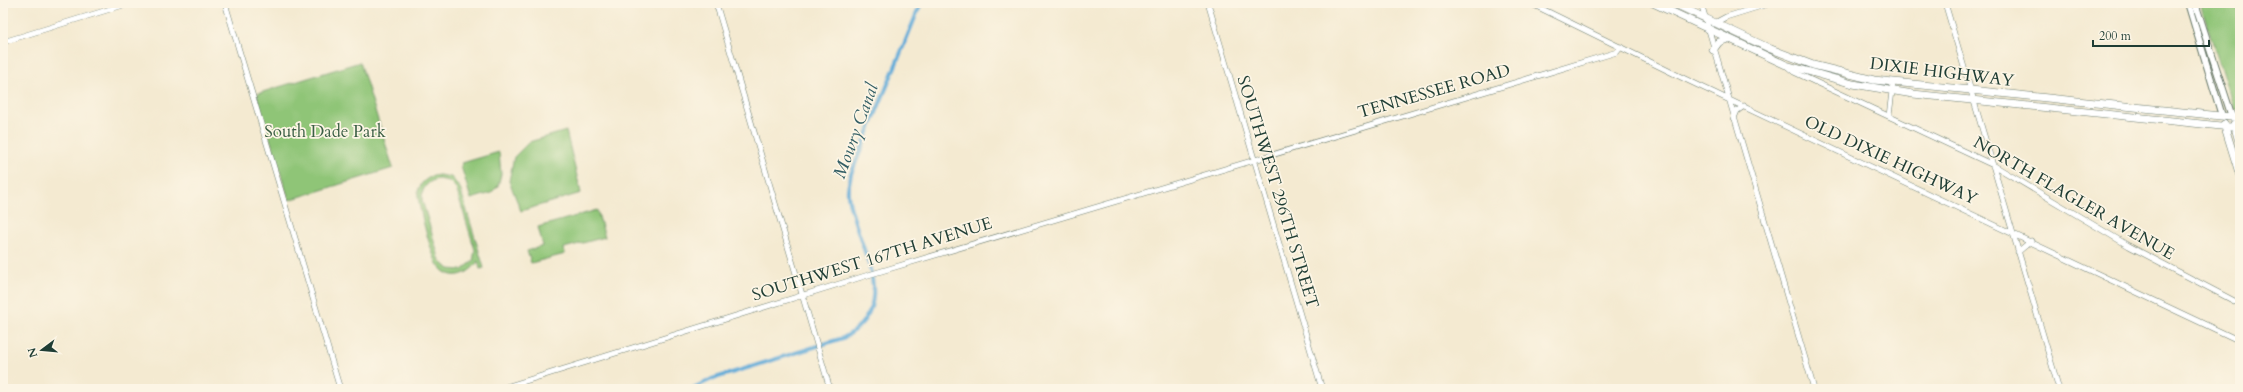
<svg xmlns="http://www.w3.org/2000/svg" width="2243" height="392" font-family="Cardo,serif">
<rect width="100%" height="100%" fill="#fcf5e5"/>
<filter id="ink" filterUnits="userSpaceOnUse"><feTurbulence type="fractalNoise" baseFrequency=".025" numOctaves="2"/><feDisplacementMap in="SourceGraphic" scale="8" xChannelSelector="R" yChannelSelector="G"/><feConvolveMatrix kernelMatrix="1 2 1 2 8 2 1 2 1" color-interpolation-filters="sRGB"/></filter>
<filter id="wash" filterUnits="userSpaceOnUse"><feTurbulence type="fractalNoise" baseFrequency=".012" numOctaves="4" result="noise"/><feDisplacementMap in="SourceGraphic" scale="16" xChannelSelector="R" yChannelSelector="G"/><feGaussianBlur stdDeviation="0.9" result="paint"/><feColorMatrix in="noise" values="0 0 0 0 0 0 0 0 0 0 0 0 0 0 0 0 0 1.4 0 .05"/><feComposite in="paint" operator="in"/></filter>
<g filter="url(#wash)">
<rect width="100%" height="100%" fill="#f4ead1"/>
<!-- green -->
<path fill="#8fc577" stroke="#578156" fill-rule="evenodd" d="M2200,3H2240V111L2234,109Z
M360,62L393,168L289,200L256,94Z
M566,131L581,193L521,211L509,181L514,157L529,142Z
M499,152L501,174L498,186L491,193L471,199L461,166L462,163Z
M439,175L451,177L460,188L484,268L480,269L478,261C469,276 449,282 438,265C432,257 416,199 418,191C421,181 429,176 439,175ZM438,179L449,181L456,188L475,250L473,261L462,270L449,269L440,261L422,200C421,189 427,181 438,179Z
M597,210L605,237L564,248L565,254L531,263L527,251L543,246L538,227Z"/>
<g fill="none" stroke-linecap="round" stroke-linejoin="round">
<!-- canal -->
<path stroke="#60abd8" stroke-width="4" d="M691,389L712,379L843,338C895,309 867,263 854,219C851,209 847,199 848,189C849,184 850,179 851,174L921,3"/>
</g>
</g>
<g filter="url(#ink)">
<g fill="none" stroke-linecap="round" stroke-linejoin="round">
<defs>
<path id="minor" d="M225,3L340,389
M716,3L830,389
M1208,3L1322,389
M1530,3L1685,79L2240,341
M1701,3L1814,389
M1945,3L2059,389
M1713,24L1726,17L1771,3
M3,42L130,3
M1788,67L1794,72L1993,165L2129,246L2240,304
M1889,116L1893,83
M1734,118L1737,111L1744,106
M2018,252L2031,241
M499,389L865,276L1544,74L1617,52L1621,47"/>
<path id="major" d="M2188,3L2222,116
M2195,3L2232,117"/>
<path id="highway" d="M1653,3L1786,65L1853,84L1913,94L2240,128
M1673,3L1771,49L1813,65L1874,80L2240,118
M1713,50L1719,42L1728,39
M2224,124L2240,176
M2234,124L2240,145"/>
</defs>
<!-- minor casing -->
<use href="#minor" stroke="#6a7a6b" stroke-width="6"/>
<!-- major casing -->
<use href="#major" stroke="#6a7a6b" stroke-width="8"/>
<!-- highway casing -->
<use href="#highway" stroke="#6a7a6b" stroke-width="8"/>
<!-- minor -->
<use href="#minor" stroke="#fff" stroke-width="5"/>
<!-- major -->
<use href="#major" stroke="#fff" stroke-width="6"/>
<!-- highway -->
<use href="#highway" stroke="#fff" stroke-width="7"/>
</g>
</g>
<g text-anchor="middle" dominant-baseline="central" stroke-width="3.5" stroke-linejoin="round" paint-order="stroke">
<!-- street labels -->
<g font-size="17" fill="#1f3d34" stroke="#fcf5e5">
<text transform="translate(1942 72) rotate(7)">DIXIE HIGHWAY</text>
<text transform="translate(1434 91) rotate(-16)">TENNESSEE ROAD</text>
<text transform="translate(1891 160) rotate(25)">OLD DIXIE HIGHWAY</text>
<text transform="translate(1278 192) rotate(73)">SOUTHWEST 296TH STREET</text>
<text transform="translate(2074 198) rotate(30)">NORTH FLAGLER AVENUE</text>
<text transform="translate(872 259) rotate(-17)">SOUTHWEST 167TH AVENUE</text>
</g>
<!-- park labels -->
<g font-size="17" fill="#3b5f45" stroke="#fcf5e5">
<text x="325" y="131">South Dade Park</text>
</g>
<!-- water labels -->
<g font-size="18" font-style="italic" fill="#325e65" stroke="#fcf5e5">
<text transform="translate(856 131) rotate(-70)">Mowry Canal</text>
</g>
</g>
<!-- margin -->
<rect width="2243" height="392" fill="none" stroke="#fcf5e5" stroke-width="16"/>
<!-- north arrow -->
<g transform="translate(42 350) rotate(254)" stroke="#fcf5e5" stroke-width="3" paint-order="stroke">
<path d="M0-3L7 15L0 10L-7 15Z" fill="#1f3d34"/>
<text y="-6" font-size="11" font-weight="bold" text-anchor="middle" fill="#1f3d34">N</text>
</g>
<!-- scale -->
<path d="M2093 40v6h116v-6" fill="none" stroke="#1f3d34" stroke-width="2"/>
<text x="2099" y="40" font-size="12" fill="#1f3d34" stroke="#fcf5e5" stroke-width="3" paint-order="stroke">200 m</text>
</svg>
